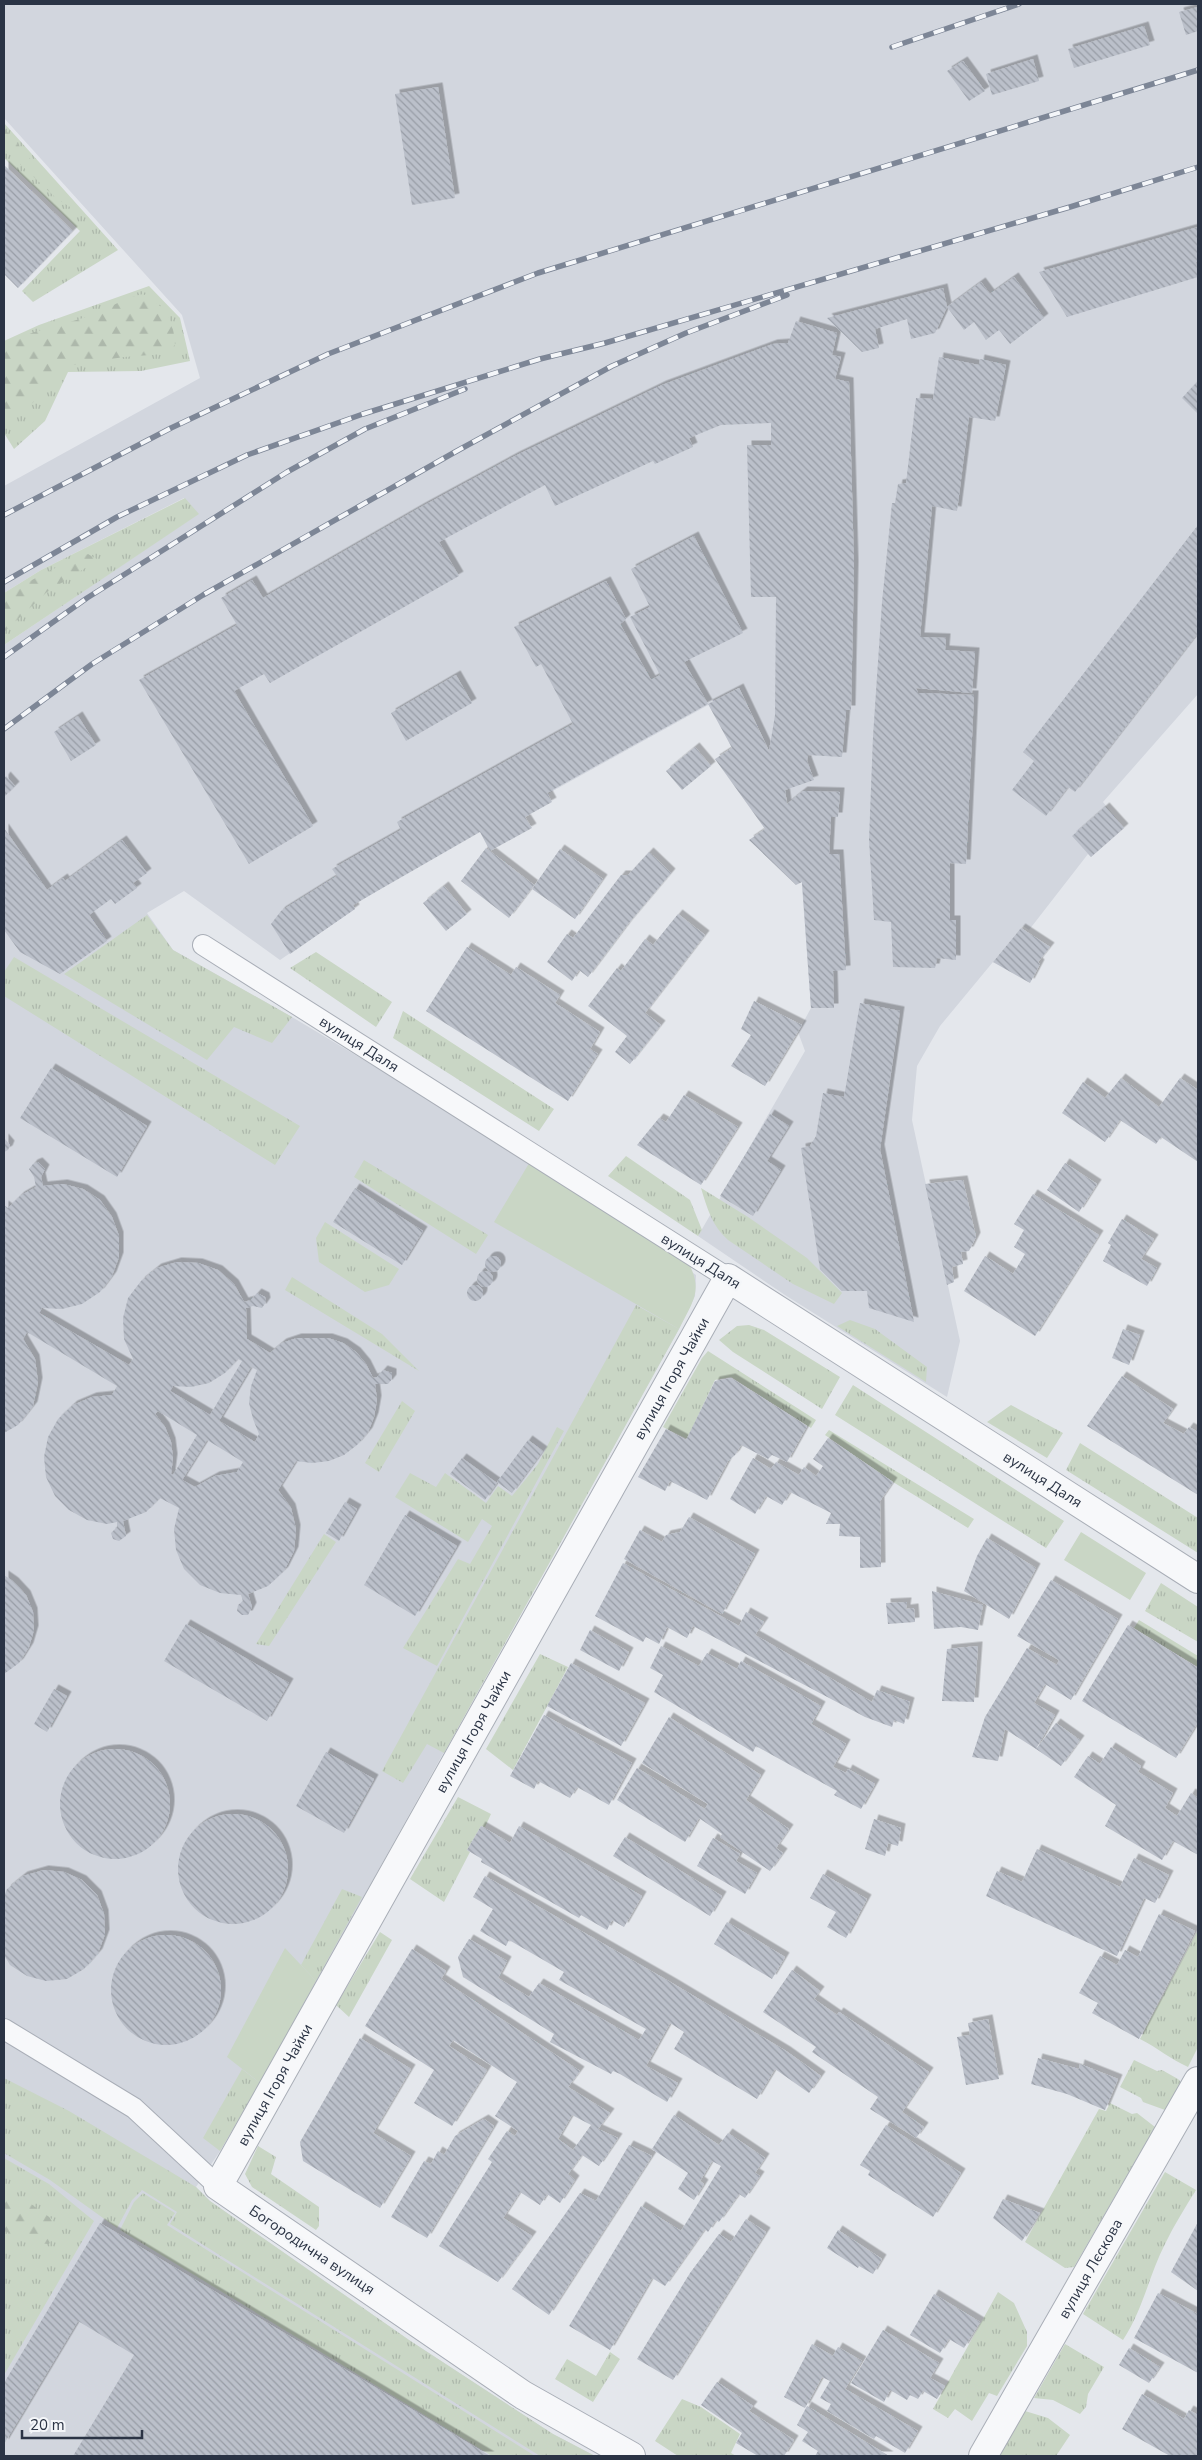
<svg xmlns="http://www.w3.org/2000/svg" width="1202" height="2460" font-family="'Nunito Sans',sans-serif">
<defs>
<pattern id="grass-tufts" width="24" height="20" patternUnits="userSpaceOnUse" patternTransform="scale(1.25)"><rect width="24" height="20" fill="#c9d6c5"/><path d="M3 7l-1-3M5 7V3M7 7l1-3M15 17l-1-3M17 17v-4M19 17l1-3" fill="none" stroke="#adb8ab"/></pattern>
<pattern id="forest-firs" width="22" height="20" patternUnits="userSpaceOnUse" patternTransform="scale(1.25)"><rect width="22" height="20" fill="#c9d6c5"/><path d="M5 1l3.5 6h-7zM16 11l3.5 6h-7z" fill="#adb8ab"/></pattern>
<pattern id="building-back-hatch" width="6" height="6" patternUnits="userSpaceOnUse" patternTransform="scale(1.25)"><rect width="6" height="6" fill="#bbc0ca"/><path d="M-1 5l2 2M0 0l6 6M5-1l2 2" fill="none" stroke="#989da6"/></pattern>
<filter id="shadow"><feDropShadow dx="4.5" dy="-4.5" stdDeviation="0" flood-color="#0004"/></filter>
</defs>
<rect width="100%" height="100%" fill="#e4e7ec"/>
<!-- built -->
<path fill="#d2d6de" d="M4,4H1198V694L1103,802L1124,828L1091,857L1088,854L1029,930L1023,926L1021,928L940,1026L917,1066L912,1120L960,1341L947,1397L785,1295L698,1236L805,1051L798,1032L811,1008L800,860L785,790L779,771L739,688L421,864L354,905L355,909L280,960L184,891L147,913L173,950L292,1017L531,1160L696,1275L695,1296L679,1329L260,2083L220,2151L196,2187L210,2201L409,2340L553,2434L595,2456H4V645L198,514L184,498L41,570L4,593V486L200,378L182,315L4,118Z"/>
<!-- grass -->
<path fill="url(#grass-tufts)" d="M4,123L118,250L33,302L22,291L80,231L4,158Z
M149,286L180,318L190,361L141,371L68,372L45,421L14,449L4,433V341L39,325Z
M185,498L199,514L4,645V593L41,570Z
M147,915L173,950L292,1017L272,1043L234,1027L207,1060L64,974Z
M316,952L392,1002L376,1027L290,968Z
M14,957L300,1126L275,1165L4,996V972Z
M403,1011L554,1109L539,1131L393,1038Z
M626,1156L690,1200L702,1230L698,1236L608,1176Z
M364,1160L488,1235L476,1254L354,1177Z
M701,1188L748,1217L807,1258L842,1293L834,1304L793,1284L728,1240C712,1226 707,1208 701,1188Z
M325,1222L399,1269L389,1285L365,1292L319,1262L316,1238Z
M292,1277L382,1334L419,1371L285,1290Z
M636,1305L679,1329L444,1753L427,1744L403,1783L382,1771Z
M850,1320L875,1329L927,1367L926,1382L837,1326Z
M749,1325L764,1330L840,1377L822,1409L733,1352L719,1340L737,1326Z
M708,1351L816,1420L811,1428L731,1377L715,1380L687,1439L663,1427L702,1358Z
M853,1385L1064,1521L1046,1548L835,1415Z
M402,1401L415,1411L379,1472L365,1463Z
M1011,1405L1063,1433L1047,1458L987,1422Z
M557,1427L564,1431L437,1666L403,1648L458,1559L470,1564L492,1526L482,1519L468,1542L395,1497L410,1473L436,1487L445,1473L486,1503L498,1486L512,1496L538,1464Z
M829,1430L974,1519L968,1528L893,1482L825,1435Z
M1080,1443L1198,1518V1553L1066,1470Z
M324,1534L336,1542L269,1646L256,1644Z
M1161,1583L1198,1607V1642L1145,1611Z
M1139,1620L1198,1656V1667L1134,1628Z
M540,1654L568,1667L513,1770L486,1749Z
M458,1797L491,1814L485,1827L481,1826L467,1850L470,1852L444,1902L410,1879Z
M342,1889L362,1897L316,1981L301,1965Z
M1198,1930V2047L1188,2067C1170,2059 1158,2048 1140,2039Z
M380,1932L392,1940L349,2017L336,2005Z
M1134,2060L1157,2071L1162,2070L1178,2079L1181,2082L1165,2110L1143,2102L1141,2098L1120,2087Z
M242,2069L260,2083L220,2151L203,2138Z
M4,2078L69,2111L196,2187L210,2201L409,2340L553,2434L595,2456H540L170,2224L177,2212L142,2190L132,2200L117,2228L50,2180L4,2153Z
M1110,2103L1132,2114L1137,2113L1155,2127L1074,2267L1065,2268L1025,2242L1099,2109L1106,2111Z
M258,2146L276,2157L271,2174L319,2207V2226L316,2230L252,2187L245,2174Z
M4,2158L49,2184L94,2221L4,2375Z
M1165,2172L1196,2190C1185,2208 1174,2225 1165,2244C1149,2275 1143,2310 1123,2340L1083,2314Z
M143,2193L175,2213L167,2225L535,2456H492L120,2230L134,2202Z
M998,2292L1014,2303L1027,2332V2346L997,2396L989,2393L972,2421L955,2409L948,2418L933,2409Z
M1065,2344L1104,2367L1088,2394L1086,2407L1080,2414L1053,2400L1034,2398Z
M610,2352L620,2359L593,2402L555,2379L567,2359L596,2376Z
M682,2399L701,2407L740,2434L731,2453L736,2456H678L655,2441Z
M1025,2411L1048,2418L1070,2435L1056,2456H999Z"/>
<!-- forest -->
<path fill="url(#forest-firs)" d="M4,128L12,138L75,210L57,199L4,149Z
M143,294C165,306 174,319 175,345L163,354L124,357L66,366L28,408L14,415L4,412V346C30,330 60,326 89,316C108,309 123,298 143,294Z
M88,554L98,560L47,592L4,632V598C30,579 57,566 88,554Z
M16,2198L28,2202L52,2219L53,2237L49,2244L34,2243L4,2231V2199Z"/>
<!-- park -->
<path fill="#c9d6c5" d="M531,1160L686,1258C704,1290 694,1299 679,1329L494,1222Z
M1081,1532L1146,1573L1130,1600L1064,1560Z
M285,1948L316,1981L260,2083L227,2057Z"/>
<!-- building -->
<path fill="url(#building-back-hatch)" fill-rule="evenodd" filter="url(#shadow)" d="M1198,7V31L1186,35L1179,12Z
M1144,26L1150,45L1074,68L1068,49Z
M1033,59L1039,81L992,95L986,74Z
M963,61L985,91L969,101L947,71Z
M438,87L455,198L412,205L395,94Z
M4,165L73,231L18,288L4,274Z
M1198,227V261L1196,262L1198,277L1067,317L1039,272Z
M1014,277L1044,318L1010,344L999,330L986,340L974,322L964,330L947,307L981,282L990,294Z
M943,288L947,307L935,333L911,339L907,319L875,329L879,348L862,352L827,318Z
M796,321L837,333L832,355L841,357L835,379L849,382L854,565L851,710H846L842,757L808,755L807,761L814,780L785,790L787,804L803,791L840,792L838,817H831L829,854H839L846,970L833,971L834,1008H811L802,882L796,885L749,840L765,829L715,759L732,748L708,704L547,793L552,802L525,817L532,828L490,851L480,832L353,905L355,909L290,954L271,924L281,911L337,876L332,869L401,830L397,822L573,724L541,664L536,667L514,627L606,581L626,619L620,624L651,680L660,675L630,617L650,607L631,569L694,536L743,633L684,662L708,704L739,688L769,751L775,715L776,597H751L747,445H771V423L721,425L689,438L693,447L655,464L653,461L555,506L545,485L439,542L459,576L270,683L264,674L234,691L313,826L249,864L139,680L237,625L221,598L252,580L263,598L421,507L515,456L662,385L773,344L788,343Z
M939,357L979,365L980,359L1006,365L995,421L969,417L957,511L932,506L920,637L946,638L945,650L975,652L972,693L916,688L918,693L974,695L966,864L950,863V920H956V960L937,958L935,968L893,967L891,922L874,920L869,840L873,736L882,602L892,503H895L898,484L906,483L916,398L933,399Z
M1198,381V414L1182,398Z
M1198,525V633L1075,792L1068,787L1046,816L1012,790L1034,761L1023,752Z
M456,675L472,703L406,741L391,713Z
M78,716L96,745L71,761L54,732Z
M695,747L711,766L682,790L666,771Z
M6,776L15,786L4,797V779Z
M1105,807L1124,828L1091,857L1072,836Z
M4,828L47,890L63,878L65,881L122,840L147,873L133,883L137,888L115,904L111,899L89,915L107,941L60,974L20,952L4,930Z
M486,848L534,885L509,918L461,881Z
M560,849L603,879L575,919L532,889Z
M649,852L671,873L628,924L588,977L579,970L572,981L547,962L567,934L573,938L621,875H628Z
M444,886L467,914L446,931L423,903Z
M678,914L705,935L645,1013L661,1025L630,1064L615,1052L627,1036L588,1006L617,968L621,971L645,939L653,945Z
M1021,928L1050,947L1038,962L1040,964L1030,983L993,962Z
M467,947L511,975L516,967L560,995L555,1003L600,1032L590,1049L598,1054L568,1101L426,1011Z
M754,1001L802,1025L765,1086L731,1066L751,1035L741,1029Z
M860,1003L900,1011L880,1149L914,1322L869,1308L867,1291H842L820,1269L801,1148L810,1146L816,1136L823,1093L844,1097Z
M51,1068L147,1126L117,1177L20,1118Z
M1121,1078L1159,1107L1180,1078L1198,1090V1162L1161,1137L1156,1144L1120,1120L1105,1142L1062,1113L1083,1082L1105,1098Z
M684,1095L738,1127L701,1185L637,1145L659,1118L666,1122Z
M770,1114L789,1126L767,1161L781,1170L753,1216L720,1196Z
M4,1138L10,1145L8,1150L4,1152Z
M38,1162L45,1169L41,1177L43,1186L63,1184L83,1189L100,1200L112,1217L119,1236V1257L112,1276L100,1292L82,1304L62,1309L42,1308L39,1313L129,1365L133,1359L124,1339L123,1318L128,1298L141,1281L157,1268L177,1262L198,1263L218,1270L234,1284L244,1302L251,1300L257,1293L265,1297L266,1302L262,1308L253,1306L246,1308L247,1339L270,1353L282,1343L297,1338H328L343,1343L356,1352L366,1364L373,1378L377,1377L383,1370L392,1373V1379L388,1384H375L377,1400L374,1417L368,1432L357,1445L344,1455L329,1461L312,1463L296,1461L278,1490L291,1508L296,1529L294,1551L284,1571L268,1586L248,1594L252,1607L248,1615H242L237,1611L238,1605L243,1601L241,1595L220,1593L200,1585L184,1569L176,1550L174,1529L179,1508L160,1498L146,1512L123,1521L126,1536L119,1541L113,1539L111,1533L117,1527V1522L107,1524L87,1520L69,1510L55,1496L46,1477L44,1457L48,1437L58,1419L73,1405L92,1397L112,1395L117,1386L27,1332L23,1339L35,1359L38,1382L33,1406L18,1425L4,1433V1205L8,1208L20,1196L36,1187L34,1177L29,1169L33,1164ZM238,1359L242,1361L210,1415L170,1391L173,1386L191,1387L209,1383L225,1373ZM251,1367L257,1370L251,1386L249,1403L253,1419L259,1434L255,1442L219,1421ZM158,1411L197,1435L173,1475L171,1474L173,1458L171,1442L165,1427L155,1414ZM207,1440L243,1462L237,1472L215,1476L195,1487L182,1480Z
M1065,1163L1097,1184L1079,1212L1047,1190Z
M963,1180L976,1237L969,1251L961,1252L963,1264L952,1267L954,1282L947,1285L925,1184Z
M355,1188L423,1231L402,1265L333,1222Z
M1033,1194L1099,1235L1035,1336L964,1291L985,1256L1013,1274L1025,1254L1014,1247L1024,1230L1014,1224Z
M1122,1219L1154,1239L1141,1259L1157,1268L1147,1286L1103,1261L1111,1245L1108,1243Z
M485 1264a8 8 0 1 1 16 0a8 8 0 1 1-16 0Z
M477 1279a8 8 0 1 1 16 0a8 8 0 1 1-16 0Z
M467 1293a8 8 0 1 1 16 0a8 8 0 1 1-16 0Z
M1123,1329L1140,1335L1129,1365L1112,1358Z
M1122,1376L1173,1409L1163,1423L1184,1434L1189,1427L1198,1432V1495L1087,1426Z
M731,1378L807,1426L787,1462L772,1455L768,1459L741,1445L735,1455L728,1461L707,1500L670,1481L665,1491L638,1477L666,1429L686,1440L715,1381Z
M828,1438L893,1482L880,1501L881,1567L860,1568V1537L839,1536L840,1524H826L831,1513L790,1492L782,1505L766,1496L755,1514L730,1499L753,1458L771,1469L776,1462L799,1475L804,1467L816,1476L823,1466L813,1459Z
M528,1440L543,1451L512,1493L497,1482Z
M462,1458L497,1483L485,1500L450,1474Z
M345,1502L357,1509L339,1541L326,1533Z
M405,1515L457,1546L415,1616L364,1585Z
M689,1517L755,1554L722,1614L624,1559L640,1530L662,1542L666,1535L680,1532Z
M987,1538L1036,1568L1009,1619L964,1591L977,1556Z
M623,1563L739,1626L746,1612L764,1622L755,1635L872,1702L877,1690L910,1702L904,1724L894,1720L892,1727L865,1717L693,1626L687,1638L667,1627L659,1644L646,1637L643,1642L595,1616Z
M4,1575L14,1582L26,1595L33,1612L34,1630L29,1647L19,1663L4,1674Z
M1051,1580L1118,1619L1071,1700L1045,1684L1034,1703L1055,1715L1036,1749L1005,1729L998,1761L972,1757L985,1717L1027,1648L1057,1665L1059,1660L1017,1636Z
M932,1591L983,1605L978,1630L961,1627L934,1629Z
M907,1602L906,1609L914,1608L915,1622L888,1624L886,1603Z
M186,1624L289,1683L267,1721L164,1661Z
M1128,1625L1198,1668V1722L1176,1758L1082,1701Z
M590,1630L629,1652L619,1671L580,1650Z
M661,1646L699,1666L707,1653L737,1669L741,1661L821,1706L811,1724L846,1744L833,1767L846,1773L848,1769L875,1784L861,1809L834,1795L837,1791L756,1746L753,1752L654,1692L663,1675L650,1668Z
M978,1646L974,1702L942,1701L947,1649Z
M571,1663L645,1703L621,1746L547,1706Z
M54,1689L67,1696L47,1732L34,1724Z
M544,1715L632,1763L609,1805L577,1787L570,1798L538,1781L534,1789L510,1776Z
M669,1717L761,1775L746,1800L789,1829L776,1848L783,1853L770,1871L720,1837L722,1834L699,1818L685,1842L617,1800L637,1768L705,1809L708,1804L642,1763Z
M1056,1723L1080,1740L1061,1766L1036,1749Z
M1111,1747L1141,1766L1138,1772L1173,1793L1165,1808L1177,1816L1191,1793L1198,1798V1855L1173,1841L1162,1860L1105,1826L1116,1805L1074,1777L1088,1756L1100,1764Z
M60 1804a55 55 0 1 1 110 0a55 55 0 1 1-110 0Z
M326,1752L374,1779L344,1833L296,1806Z
M178 1869a55 55 0 1 1 110 0a55 55 0 1 1-110 0Z
M874,1819L901,1828L898,1846L888,1843L885,1856L865,1849Z
M481,1826L510,1843L519,1826L642,1896L624,1927L612,1920L607,1930L581,1915L579,1918L481,1862L482,1859L467,1850Z
M625,1837L722,1896L710,1916L613,1856Z
M713,1838L740,1854L736,1861L757,1873L745,1894L697,1866Z
M1037,1849L1120,1887L1134,1858L1169,1875L1155,1903L1144,1898L1117,1956L986,1896L997,1871L1022,1882Z
M44,1870L64,1872L82,1880L97,1895L104,1914L105,1934L98,1953L84,1969L67,1979L46,1981L27,1976L10,1965L4,1955V1896L7,1889L23,1876Z
M823,1874L867,1899L846,1938L827,1927L836,1912L810,1898Z
M485,1876L672,1983L786,2051L821,2076L809,2093L775,2069L757,2099L674,2049L684,2032L670,2023L646,2066L678,2083L667,2102L620,2074L613,2071L611,2074L550,2042L554,2034L463,1977L458,1957L469,1939L507,1961L498,1978L529,1997L539,1983L639,2040L646,2029L559,1980L564,1972L509,1940L506,1946L480,1931L493,1909L473,1897Z
M1159,1914L1195,1931L1139,2039L1092,2013L1098,2003L1079,1993L1100,1956L1117,1965L1125,1950L1138,1957Z
M727,1922L785,1957L772,1979L714,1944Z
M111 1990a55 55 0 1 1 110 0a55 55 0 1 1-110 0Z
M412,1949L446,1971L441,1979L580,2071L568,2087L610,2113L598,2129L618,2138L599,2166L582,2155L568,2174L575,2180L560,2203L547,2194L540,2205L520,2192L503,2218L532,2236L498,2282L439,2246L492,2162L488,2159L507,2131L515,2136L518,2131L495,2116L517,2082L453,2040L449,2046L487,2070L452,2126L414,2103L434,2070L365,2026ZM572,2115L591,2125L573,2150L558,2139Z
M792,1970L820,1991L814,1999L837,2015L839,2012L929,2072L902,2112L924,2127L916,2138L870,2109L878,2097L812,2052L816,2047L763,2012Z
M988,2019L999,2079L966,2085L957,2037L970,2035L968,2023Z
M360,2038L411,2069L373,2133L411,2156L380,2208L303,2161L300,2142Z
M1038,2058L1079,2069L1080,2064L1118,2079L1105,2110L1067,2094L1031,2084Z
M674,2115L719,2145L728,2133L765,2158L755,2173L760,2176L745,2198L739,2194L719,2222L716,2220L708,2232L705,2229L665,2286L652,2278L610,2350L569,2326L641,2206L681,2231L721,2166L712,2161L700,2181L704,2184L694,2200L678,2189L688,2173L652,2149Z
M484,2119L494,2126L427,2238L391,2217L424,2161L431,2164L438,2151L444,2155L455,2136Z
M886,2125L961,2173L933,2217L868,2175L870,2171L860,2165Z
M629,2145L652,2156L549,2315L512,2289L580,2193L596,2201Z
M1003,2199L1040,2213L1022,2241L993,2218Z
M746,2219L766,2232L673,2380L637,2359L690,2273L719,2234L731,2242Z
M1198,2222V2291L1171,2272Z
M100,2223L117,2233L490,2456H73L134,2355L78,2321L4,2444V2383Z
M838,2230L882,2259L873,2274L859,2266L858,2268L827,2248Z
M1158,2293L1198,2314V2373L1134,2338Z
M934,2294L980,2322L964,2348L949,2339L940,2353L910,2335Z
M883,2330L939,2363L930,2378L945,2386L937,2399L923,2391L918,2399L910,2395L907,2400L890,2390L884,2402L851,2383Z
M812,2344L833,2356L838,2347L862,2361L845,2389L918,2431L905,2453L876,2436L874,2439L827,2411L831,2404L820,2398L830,2381L822,2377L805,2408L784,2397Z
M1129,2348L1160,2367L1149,2383L1119,2365Z
M717,2382L753,2406L749,2411L794,2440L784,2456H758L736,2443L742,2433L701,2405Z
M1142,2394L1184,2419L1189,2410L1198,2415V2456H1170L1122,2429Z
M807,2406L889,2456H815L818,2451L802,2441L808,2432L797,2425Z"/>
<g fill="none" stroke-linecap="round" stroke-linejoin="round">
<defs>
<g id="service">
<path id="s1" d="M203,945L728,1278"/>
<path d="M4,2029L134,2108L218,2186"/>
</g>
<g id="minor">
<path id="s2" d="M631,2456L523,2395L218,2186L728,1278L1198,1579"/>
<path id="s3" d="M983,2456L1198,2081"/>
</g>
</defs>
<!-- service casing -->
<use href="#service" stroke="#a9aeb7" stroke-width="22"/>
<!-- minor casing -->
<use href="#minor" stroke="#a9aeb7" stroke-width="30"/>
<!-- service -->
<use href="#service" stroke="#f7f8fa" stroke-width="20"/>
<!-- minor -->
<use href="#minor" stroke="#f7f8fa" stroke-width="28"/>
<defs>
<path id="rail" d="M892,47L1019,4
M4,515L171,428L328,354L538,273L1198,70
M4,582L117,517L247,455L363,414L540,359L605,343L1070,207L1198,167
M4,657L87,598L287,472L365,429L465,389
M4,729L92,664L203,595L455,452L612,366L686,333L787,295"/>
</defs>
<!-- rail casing -->
<use href="#rail" stroke="#7d8696" stroke-width="5.5"/>
<!-- rail -->
<use href="#rail" stroke="#f4f6f9" stroke-width="4" stroke-dasharray="11" stroke-linecap="butt"/>
</g>
<g text-anchor="middle" dominant-baseline="central" stroke-width="5" stroke-linejoin="round" paint-order="stroke">
<!-- street labels -->
<g font-size="15" fill="#2b3445" stroke="#f4f6f9">
<text stroke="none"><textPath href="#s1" startOffset="185">вулиця Даля</textPath></text>
<text transform="translate(701 1261) rotate(32)">вулиця Даля</text>
<text stroke="none"><textPath href="#s2" startOffset="1420">вулиця Ігоря Чайки</textPath></text>
<text stroke="none"><textPath href="#s2" startOffset="1909">вулиця Даля</textPath></text>
<text stroke="none"><textPath href="#s2" startOffset="1015">вулиця Ігоря Чайки</textPath></text>
<text stroke="none"><textPath href="#s2" startOffset="610">вулиця Ігоря Чайки</textPath></text>
<text transform="translate(312 2250) rotate(34)">Богородична вулиця</text>
<text stroke="none"><textPath href="#s3" startOffset="216">вулиця Лєскова</textPath></text>
</g>
</g>
<!-- border -->
<rect width="1202" height="2460" fill="none" stroke="#2b3445" stroke-width="10"/>
<!-- scale -->
<path d="M22 2430v8h120v-8" fill="none" stroke="#2b3445" stroke-width="2.5"/>
<text x="30" y="2430" font-size="15" fill="#2b3445" stroke="#f4f6f9" stroke-width="4" paint-order="stroke">20 m</text>
</svg>
